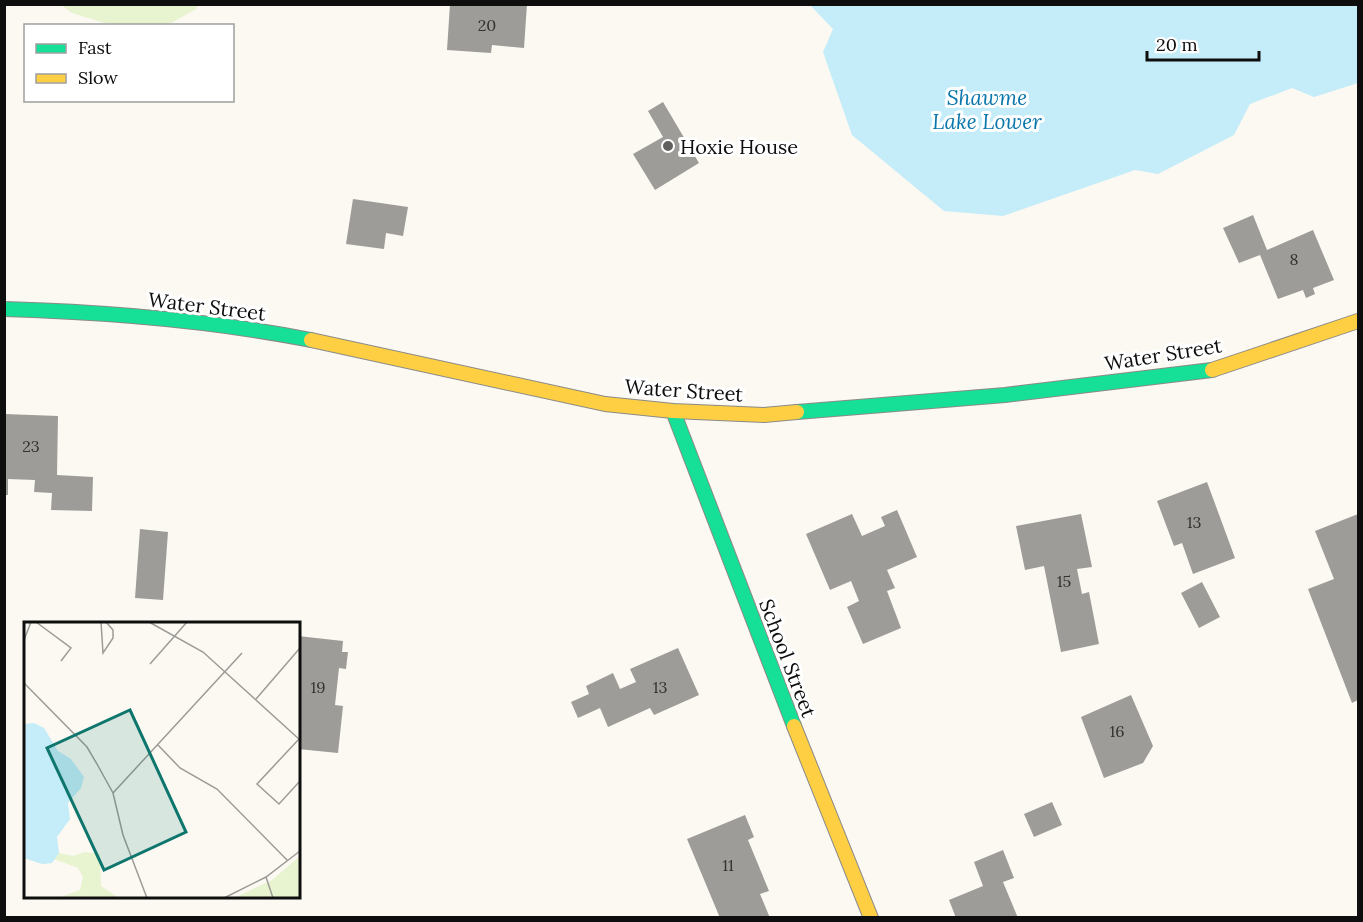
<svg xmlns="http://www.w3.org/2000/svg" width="1363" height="922" font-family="Lora,serif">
<rect width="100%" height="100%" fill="#fbf9f2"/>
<!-- green -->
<path fill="#e8f3cf" d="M61,5H198L196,9L168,25L114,26L72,13Z"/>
<!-- water -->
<path fill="#c4ecf9" d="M810,5H1358V83L1314,97L1292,88L1250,104L1234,135L1158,174L1135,170L1003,216L944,211L852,135L823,52L833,29Z"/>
<!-- building -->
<path fill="#9e9c98" d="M450,4H527L524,48L492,45L491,53L447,50Z
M663,102L699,163L655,190L633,154L663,137L648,111Z
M353,199L408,207L403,236L386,233L384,249L346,244Z
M1253,215L1267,250L1313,230L1334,280L1313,288L1315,294L1306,298L1303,290L1278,299L1260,255L1239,263L1223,228Z
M5,414L58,416L57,475L93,477L92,511L51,510L52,493L34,492L35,480L8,479V495H5Z
M1207,482L1235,558L1193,574L1182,543L1174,546L1157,501Z
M897,510L917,557L887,570L895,588L887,591L901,628L863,644L847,607L859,601L851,581L830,590L806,534L852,514L862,536L885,526L881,517Z
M1081,514L1092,567L1077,569L1082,594L1089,592L1099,644L1061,652L1044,566L1025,570L1016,526Z
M1358,514V700L1352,703L1308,589L1334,579L1315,531Z
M140,529L168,532L163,600L135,598Z
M1202,582L1220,617L1199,628L1181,593Z
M298,636L343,641L342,652H348L346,669L339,668L335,705L343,706L338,753L298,749Z
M678,648L699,695L654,715L650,708L608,727L600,708L578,718L571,702L589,694L586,686L613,673L620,689L636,682L630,669Z
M1131,695L1153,746L1143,763L1104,778L1081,717Z
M1052,802L1062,825L1034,837L1024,814Z
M745,815L754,837L748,840L769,891L760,894L770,918H720L687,839Z
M1003,850L1014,878L1003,882L1018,918H956L949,900L983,886L974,862Z"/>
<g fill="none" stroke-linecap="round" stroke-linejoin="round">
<defs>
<path id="fast" d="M4,309C107,312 210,320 311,340
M673,411L794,726
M797,412L1005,395L1212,370"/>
<path id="slow" d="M311,340L605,404L673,411L764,415L797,412
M1212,370L1358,321
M794,726L871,918"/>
</defs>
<!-- fast casing -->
<use href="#fast" stroke="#8b8a87" stroke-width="16"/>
<!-- slow casing -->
<use href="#slow" stroke="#8b8a87" stroke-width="16"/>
<!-- fast -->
<use href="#fast" stroke="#16e098" stroke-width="14"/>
<!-- slow -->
<use href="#slow" stroke="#ffcf43" stroke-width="14"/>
</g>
<!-- markers -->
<circle fill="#61605e" stroke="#fff" stroke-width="2" cx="668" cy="146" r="6"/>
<g text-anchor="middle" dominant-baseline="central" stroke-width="6" stroke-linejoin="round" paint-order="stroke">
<!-- number labels -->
<g font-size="16" fill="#323230">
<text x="487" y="25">20</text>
<text x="1294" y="259">8</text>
<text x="31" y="446">23</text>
<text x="1194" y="522">13</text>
<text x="1064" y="581">15</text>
<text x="318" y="687">19</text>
<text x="660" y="687">13</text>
<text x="1117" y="731">16</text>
<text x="728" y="865">11</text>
</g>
<!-- poi labels -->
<g font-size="20" fill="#0e0e0e" stroke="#fff" text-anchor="start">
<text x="680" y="146">Hoxie House</text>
</g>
<!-- street labels -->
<g font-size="20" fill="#0e0e0e" stroke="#fff">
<text transform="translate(207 306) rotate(7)">Water Street</text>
<text transform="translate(1163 354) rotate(-9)">Water Street</text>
<text transform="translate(684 390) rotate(4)">Water Street</text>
<text transform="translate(788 658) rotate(69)">School Street</text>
</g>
<!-- water labels -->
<g font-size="21" font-style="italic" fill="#0a77ac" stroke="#fff">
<text x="987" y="97">Shawme<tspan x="987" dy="24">Lake Lower</tspan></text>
</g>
</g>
<!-- overview -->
<g transform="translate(24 622)">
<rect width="276" height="276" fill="#fbf9f2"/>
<path d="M61,230L76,232L77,264L95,276H34L56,268L59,255L54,246L30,237L35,231L49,234ZM276,234V276H210L248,258Z" fill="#e8f3cf"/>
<path d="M10,101L20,106L34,129L47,137L60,155L57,166L44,181L46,197L33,215L35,231L28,241L18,242L0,236V102Z" fill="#c4ecf9"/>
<path fill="none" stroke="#9c9b97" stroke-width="1.5" d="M12,0L47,26L37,39M77,0L79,31L89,16V8L82,0M125,0L179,30L276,118M0,18L7,0M126,42L163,0M0,61L63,125L73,142L89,171L99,213L123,276M232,77L276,26M275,117L233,162L255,182L276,159M134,123L156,146L193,167L264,239M89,171L218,31M242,255L249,276M200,276L242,255L276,229"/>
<path fill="#0f766e" fill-opacity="0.15" stroke="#0f766e" stroke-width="3" d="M106,88L162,210L80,248L23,126Z"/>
<rect width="276" height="276" fill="none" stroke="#0e0e0e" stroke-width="3"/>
</g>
<!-- border -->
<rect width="1363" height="922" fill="none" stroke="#0e0e0e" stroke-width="12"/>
<!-- legend -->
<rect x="24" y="24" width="210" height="78" fill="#ffffff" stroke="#9f9f9f" stroke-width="1.5"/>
<rect x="36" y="44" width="30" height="9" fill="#16e098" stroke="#9f9f9f" stroke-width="1.5"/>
<text x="78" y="54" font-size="18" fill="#0e0e0e">Fast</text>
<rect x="36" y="74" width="30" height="9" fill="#ffcf43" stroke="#9f9f9f" stroke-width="1.5"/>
<text x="78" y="84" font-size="18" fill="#0e0e0e">Slow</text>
<!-- scale -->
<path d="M1147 51v9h112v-9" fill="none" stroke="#0e0e0e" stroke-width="3"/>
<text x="1156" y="51" font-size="18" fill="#0e0e0e" stroke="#ffffff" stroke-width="4.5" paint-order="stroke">20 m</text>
</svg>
